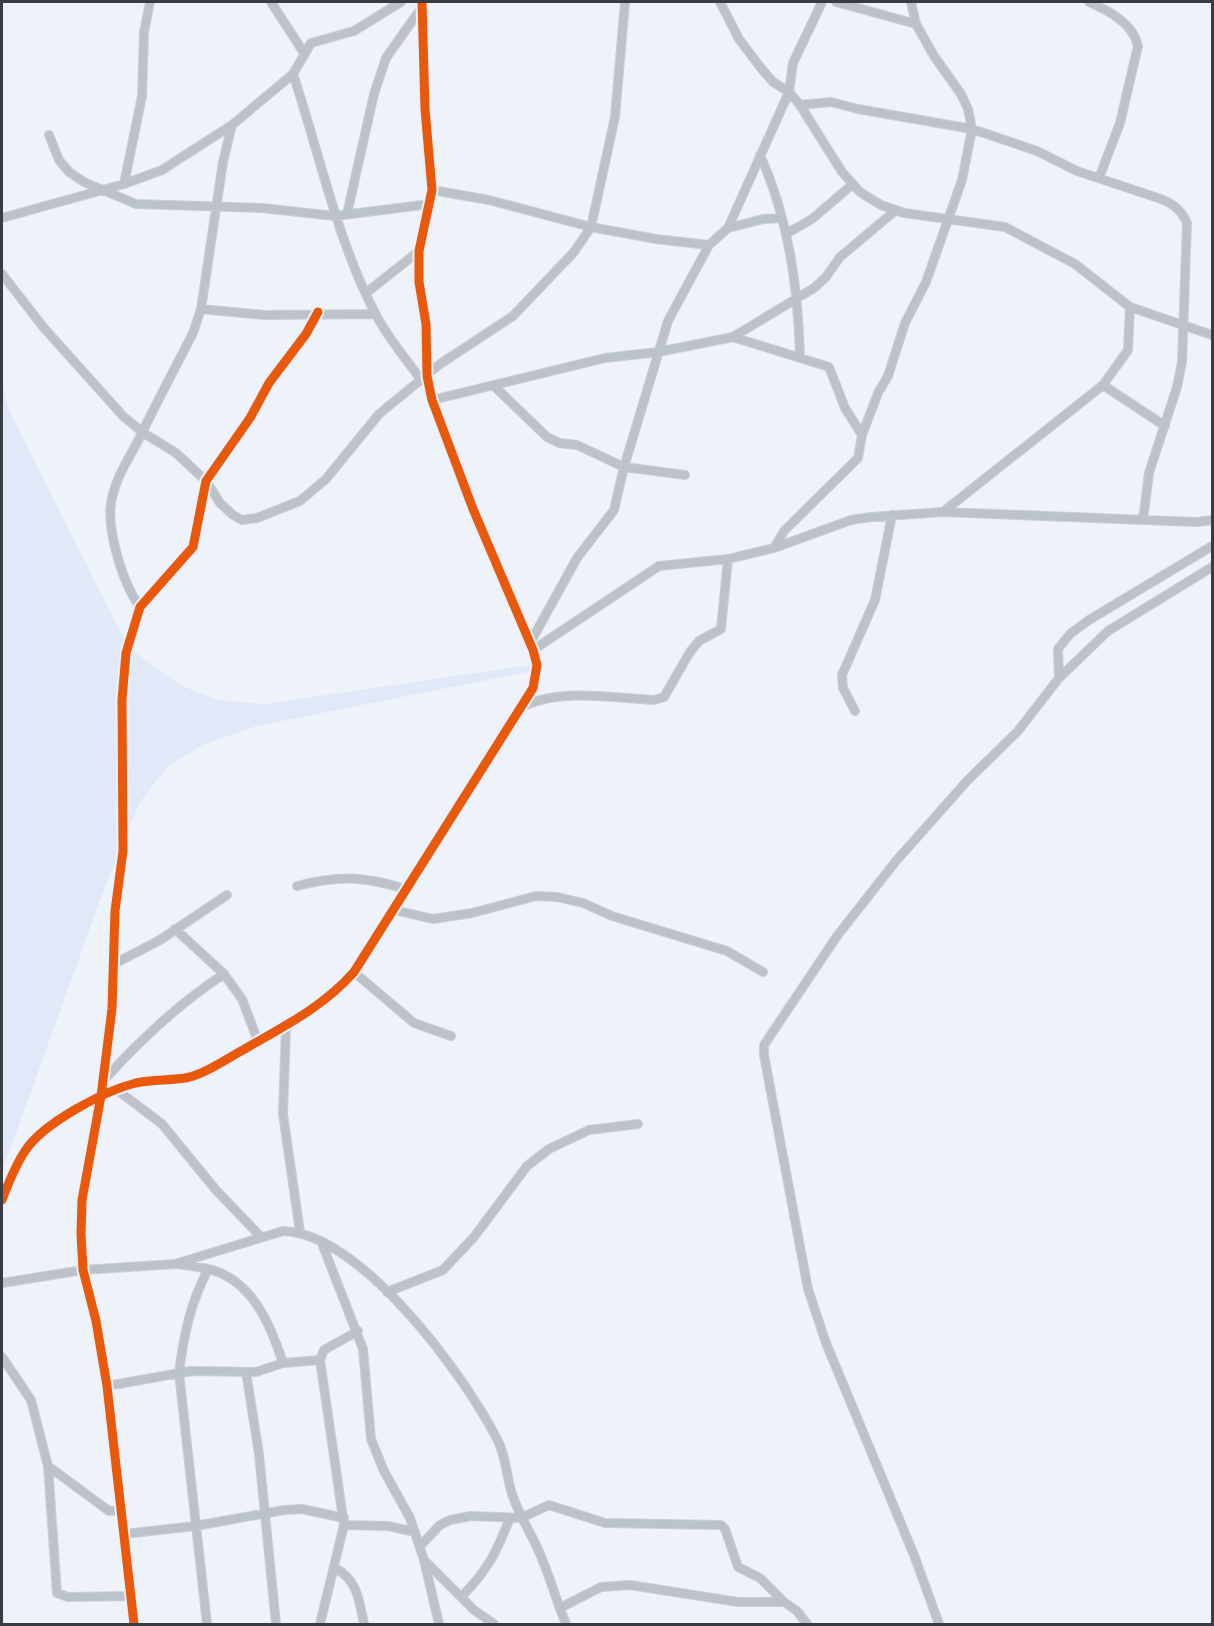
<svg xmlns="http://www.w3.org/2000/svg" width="1214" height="1626" font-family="Mulish,sans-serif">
<rect width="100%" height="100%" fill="#eef2f9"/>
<!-- built -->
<path fill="#e1e9f8" d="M2,382L8,408L128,647L180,685L218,700L265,704L531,665L528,672L257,726L203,745L168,766L140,802L104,889L2,1172Z"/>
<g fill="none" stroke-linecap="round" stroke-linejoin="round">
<defs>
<path id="street" d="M271,2L304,53
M720,2L739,39L761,68L773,82L789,92L800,105L842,172L860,192L881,205L904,213L1005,227L1075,264L1130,307L1212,335
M836,2L916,24
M1089,2C1109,11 1133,23 1138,46L1120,123L1099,178
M293,74C319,152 337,240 375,313C387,337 406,359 422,381
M800,105L831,102L858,109L972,129L1037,151L1077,171L1161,199C1175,205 1181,210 1187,223L1182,362L1177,387L1149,473L1143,520
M49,135L59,160L69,172L84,182L136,204L262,208L335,216L430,204
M760,155C789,219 798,288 800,358
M124,184L142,96L144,32L150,2
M432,190L489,200L591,227L656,239L709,245
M347,214L374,94L386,58L422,7
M2,218L124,184L162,170L232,125L293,74L311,43L354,31L401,2
M728,228L789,92L793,63L822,2
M786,234L812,219L853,184
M2,274L44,328L123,416L142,432L176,453L206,481L220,503L233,515L242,520L257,518L300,501L326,479L379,414L440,364L513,316L574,252L591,227L615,117L625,2
M366,293L419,251
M201,309L265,315L376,314
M733,337L829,367L845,408L862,435
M1103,385L1165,426
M494,386L547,437L559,443L577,445L624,467L685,475
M432,400L605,358L658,352L733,337L814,288L826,277L840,257L896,210
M943,512L1103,385L1128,350L1130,307
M774,548L784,531L858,458L862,435L878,393L888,376L905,323L926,282L962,180L972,129L968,109L961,94L934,56L916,24L911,2
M140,607C123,584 107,532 111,503C115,477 132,454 143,431C159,398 176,366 193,333L201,309L223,162L232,125
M530,643L577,558L614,510L624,467L668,321L709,245L728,228L763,219L781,218
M533,650L659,566L728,559L774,548L851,520L871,517L943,512L1197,522L1212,520
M1059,678L1058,649L1070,634L1089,620L1212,546
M524,706C562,688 613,698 654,700L664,697L690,652L699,641L721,629L728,559
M855,711L843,688L842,675L875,600L892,515
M297,886C339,875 364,876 405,889
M394,910L433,919L472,913L536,896L557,897L583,903L612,916L727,951L763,972
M175,929L224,974L242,999L258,1041
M114,964L160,940L227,895
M354,972L414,1023L451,1036
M286,1027L283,1114L300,1232
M104,1080C141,1039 178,1004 224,974
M117,1090L162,1124L216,1190L260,1236
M2,1200C8,1184 15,1166 25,1151C43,1123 104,1091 136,1083C154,1079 173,1081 190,1077C209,1072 226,1059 243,1050C284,1026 322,1008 354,972L533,688L537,665L533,650L473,509L432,400L427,376L426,324L419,282V251L432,190L425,109L422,2
M321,1241L363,1349L371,1439L384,1471L410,1518L424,1560L439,1624
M177,1264C190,1266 205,1267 218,1272C255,1286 272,1329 283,1363
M2,1283L83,1270L175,1264L283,1231C360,1233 462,1372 496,1437C506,1454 506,1475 512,1494C518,1512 527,1527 535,1543C548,1569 555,1598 566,1624
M387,1292L443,1270L474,1237L527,1166L549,1149L589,1130L638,1124
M2,1357L31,1400L48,1466L57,1593L68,1597L131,1596
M246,1372L259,1454L276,1624
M107,1386L191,1371L256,1372L283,1363L320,1360L324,1350L358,1331
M48,1466L109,1511L121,1510
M344,1525L388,1526L415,1532
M124,1534L195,1526L284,1510L302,1509L344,1518
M420,1546L440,1525L450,1520L471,1516L521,1518L549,1505L605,1523L721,1525L725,1529L738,1567L760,1578L784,1602
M425,1561L474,1610L494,1624
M335,1568C358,1580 359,1601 364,1624
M461,1597C488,1570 496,1553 510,1518
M560,1608L601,1587L630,1585L738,1602H784L797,1611L807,1624
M134,1624L107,1386L96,1321L83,1270L81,1234L82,1200L101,1096L112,1009L115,911L123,851L122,700L126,653L140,607L193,547L206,481L250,418L269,383L306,334L318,312
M207,1624L179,1373C184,1333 190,1305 208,1269
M320,1624L344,1525L320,1360
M939,1624L914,1555L826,1343L808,1289L764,1055V1045L837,936L896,861L967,781L1018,731L1059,678L1108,631L1212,567"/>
</defs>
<!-- street casing -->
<use href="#street" stroke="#cbced4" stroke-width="10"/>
<!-- street -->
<use href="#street" stroke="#bcc2ca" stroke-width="8"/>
<defs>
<path id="cycleway" d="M2,1200C8,1184 15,1166 25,1151C43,1123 104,1091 136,1083C154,1079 173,1081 190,1077C209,1072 226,1059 243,1050C284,1026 322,1008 354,972L533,688L537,665L533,650L473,509L432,400L427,376L426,324L419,282V251L432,190L425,109L422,2
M134,1624L107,1386L96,1321L83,1270L81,1234L82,1200L101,1096L112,1009L115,911L123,851L122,700L126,653L140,607L193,547L206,481L250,418L269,383L306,334L318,312"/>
</defs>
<!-- cycleway casing -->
<use href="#cycleway" stroke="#eaf1fd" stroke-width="13"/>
<!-- cycleway -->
<use href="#cycleway" stroke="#e8590c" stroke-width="9"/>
</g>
<!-- border -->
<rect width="1214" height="1626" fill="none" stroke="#393c42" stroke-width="6"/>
</svg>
